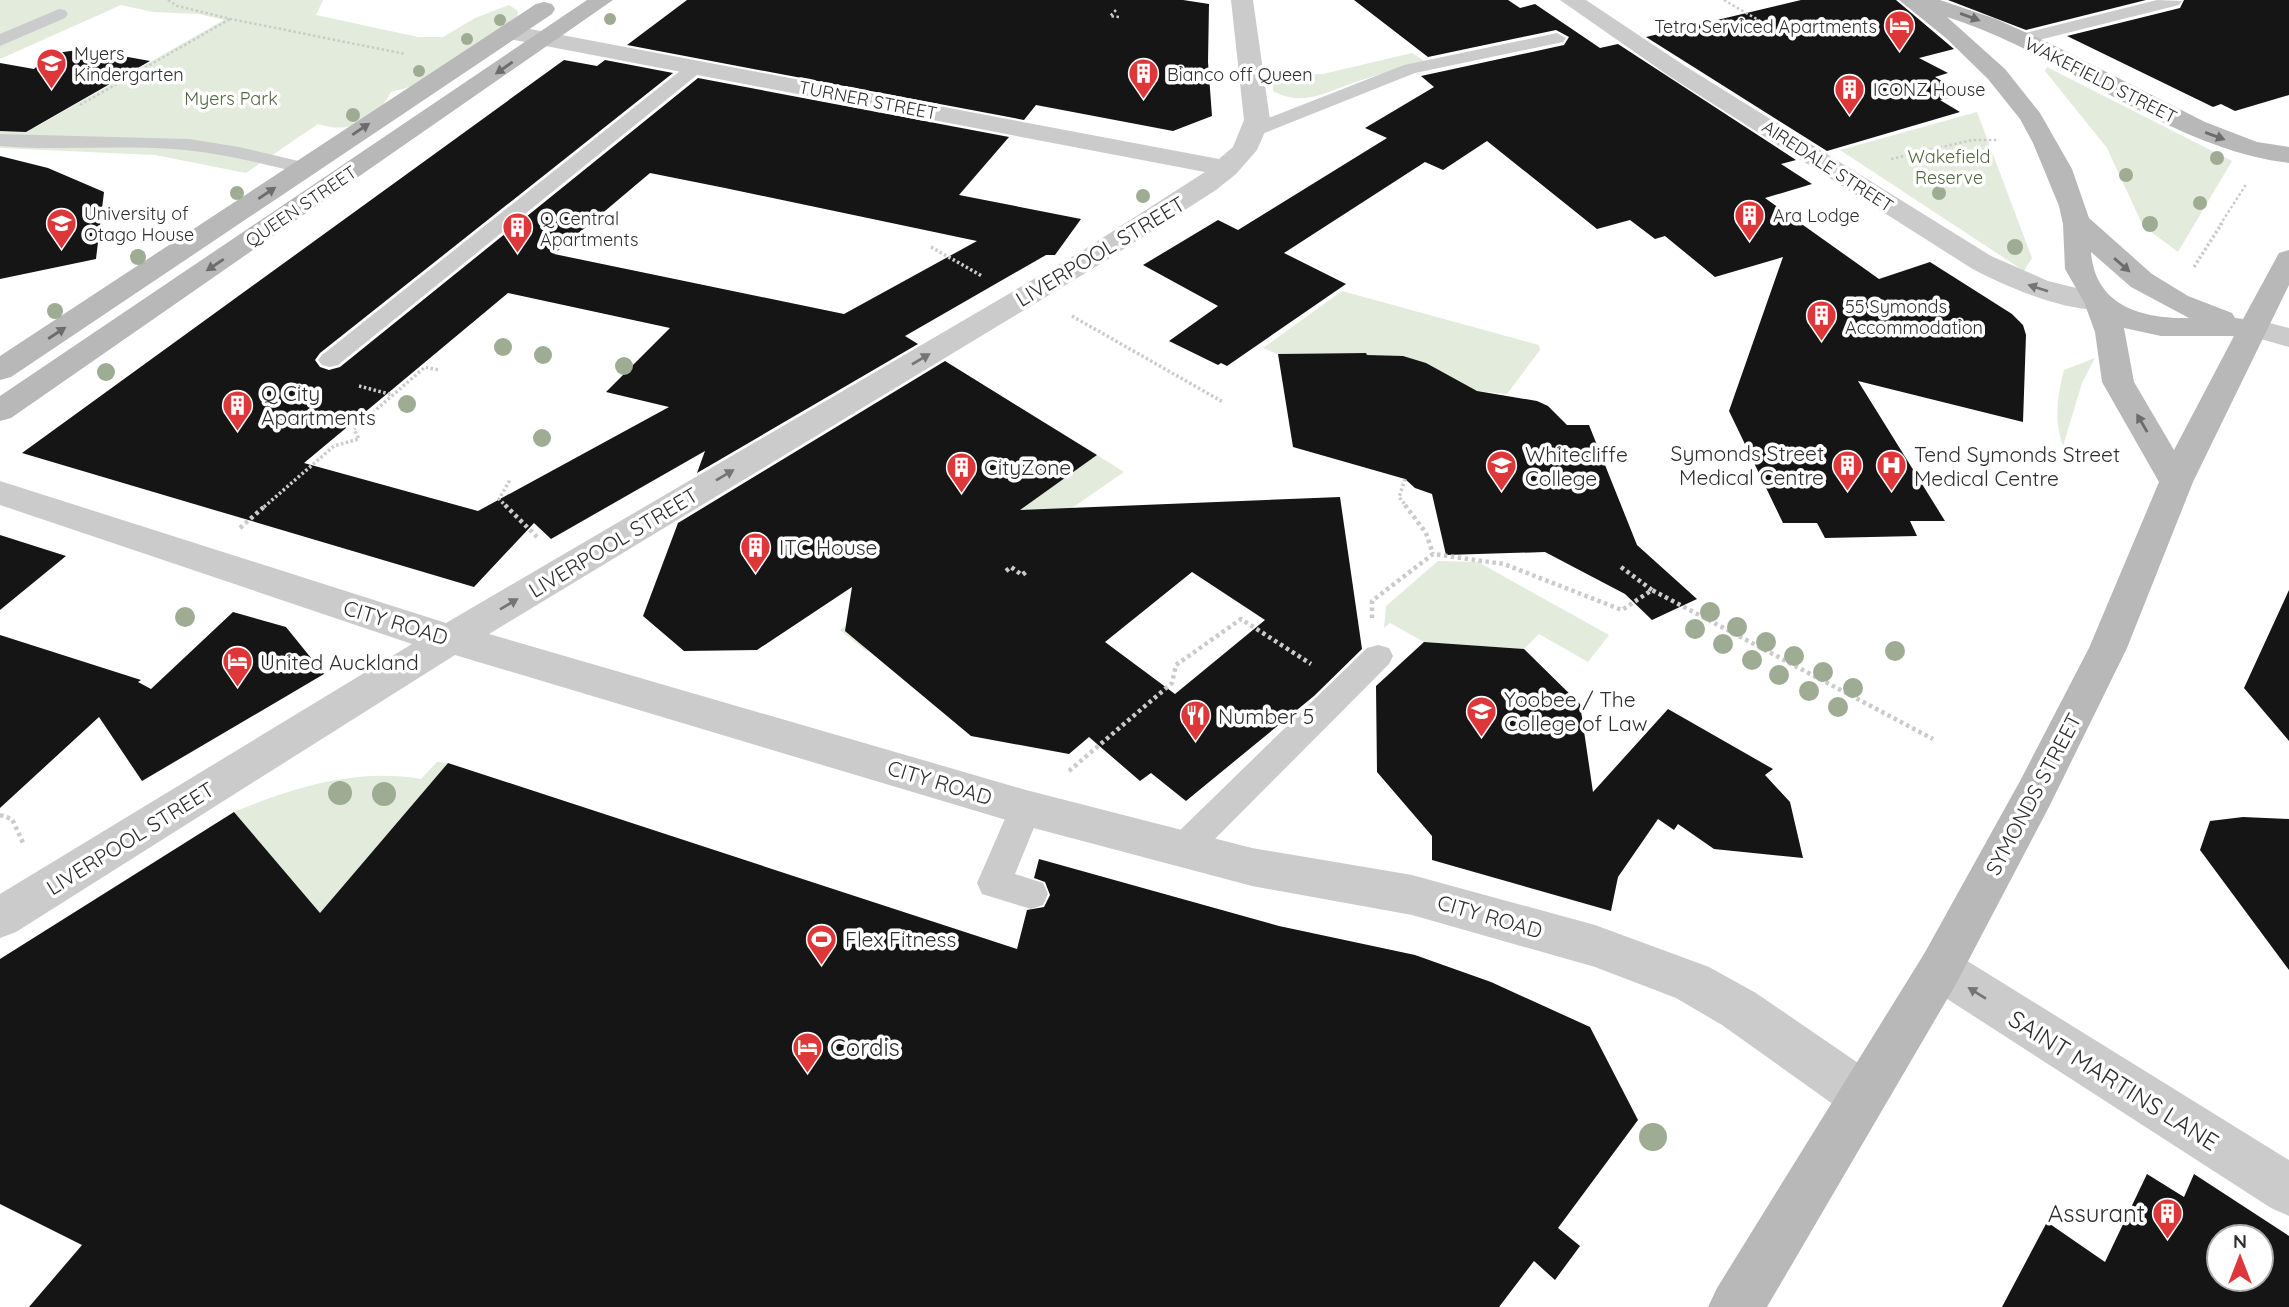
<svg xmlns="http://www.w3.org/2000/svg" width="2289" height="1307" font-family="Quicksand,sans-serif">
<rect width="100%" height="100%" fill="#fff"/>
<!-- green -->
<path fill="#e3ebdc" d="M0,0H323L316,15L418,37H443L475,18L509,5L518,11L517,21L413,86L391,92C377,120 349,135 318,124L246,173L155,155L0,148V120L34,128L224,20L199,14L153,12L121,5L0,59Z
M1412,53L1426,62C1405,68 1383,73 1362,80C1331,89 1305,109 1273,91L1272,73L1323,74Z
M2047,67L2232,161L2178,252L2143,226L2107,148L2045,71Z
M1977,112L2032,258L2024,271L1840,150Z
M1342,291L1539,345L1540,350L1507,394L1477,391L1367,356L1365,353L1277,354L1263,348Z
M2095,358L2082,383L2063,446C2054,421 2057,395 2064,370Z
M1097,455L1124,472L866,651L840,630L957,549L960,552Z
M1438,561L1478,562L1609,635L1588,662L1539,634L1524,649L1424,642L1390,623L1384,628L1386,606Z
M437,762L448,763L320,913L234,812C294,787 356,768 421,779Z"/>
<!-- building -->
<path fill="#151515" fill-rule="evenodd" d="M687,0H1183L1209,4L1208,62L1212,116L1173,131L1036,105L1024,120L627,45Z
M1354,0H1508L1520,8L1535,4L1600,48L1618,44L1796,160L1781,164L1812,184L1765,198L1879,279L1930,262L2012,314L2023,325L2026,335L2023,422L1858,381L1945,521H1910L1917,536L1825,538L1817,523H1783L1729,411L1783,257L1715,277L1665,236L1655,239L1630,220L1597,229L1487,141L1443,170L1425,162L1284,253L1346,284L1227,366L1221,363L1218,365L1169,341L1218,306L1143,265L1218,220L1238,230L1387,138L1365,128L1434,87L1421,76L1564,45L1569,37L1556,30L1428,57Z
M1801,0H1896L1954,49L1919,58L1948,73L1935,77L1964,94L1940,100L1960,112L1827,151L1646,37Z
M1948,0H2146L2026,30Z
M2184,0H2289V95L2235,111L2221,104L2213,107L2067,36L2180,8Z
M84,49L150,61L26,132L0,131V63L34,69L50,54Z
M564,60L597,66L605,60L673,73L320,353L315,360L320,367L329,370L340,367L698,78L1009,137L959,195L1081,219L1055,255H1046L905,336L918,344L697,473L705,451L551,539L534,523L474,587L22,453ZM650,173L725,188L977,241L844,314L554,254ZM508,293L670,328L606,392L669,407L478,511L304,463Z
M0,156L48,168L104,192L96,259L0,279Z
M1366,353L1367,355L1403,356L1426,363L1477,391L1537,401L1548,406L1567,425H1589L1637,545L1697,599L1652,620L1625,594L1545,552L1446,555L1432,494L1415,488L1405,479L1293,447L1278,354Z
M945,361L1097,455L1020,510L1340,497L1362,649L1314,696L1186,801L1151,773L1140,781L1089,737L1069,754L971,736L845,631L852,587L757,650L684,651L643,616L678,523ZM1192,572L1265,620L1175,694L1105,642Z
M0,535L66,556L0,610Z
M2289,590V741L2244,688Z
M233,612L286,627L324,674L142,781L99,717L0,808V635L141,680L138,682L151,689Z
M1424,642L1524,649L1580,704L1593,792L1668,709L1773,769L1765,775L1790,802L1803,858L1714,849L1678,824L1674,830L1658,819L1618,877L1611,911L1432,860V836L1377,772L1376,686Z
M448,763L1017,949L1027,910L1044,907L1050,895L1045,882L1034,878L1039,859L1279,926L1415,955L1491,982L1590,1027L1638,1120L1558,1228L1580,1246L1555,1280L1534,1261L1499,1307H29L82,1245L0,1204V959L234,812L320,913Z
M2243,817L2289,819V970L2200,850L2210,821Z
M2147,1174L2184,1197L2194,1174L2289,1236V1307H2002L2047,1222L2105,1262ZM2219,1237H2261V1279H2219Z"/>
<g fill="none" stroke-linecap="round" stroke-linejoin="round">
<!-- path-far2 -->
<path stroke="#cbcbcb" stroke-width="2.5" stroke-dasharray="2.5 2.5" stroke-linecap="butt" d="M168,0L177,6L231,19L405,54
M1724,0L1777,31
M1116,10L1110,16L1119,17
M80,105L230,19
M1891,159L1972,140H1999
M2220,225L2247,183"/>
<!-- path-far1 -->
<path stroke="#cbcbcb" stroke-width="3.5" stroke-dasharray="2.5 2.5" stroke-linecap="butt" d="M931,247L982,276
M2194,267L2222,223
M1072,316L1223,402
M359,386L393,395
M1405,479L1399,497L1407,507
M264,507L334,446L359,439L354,429L425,367L439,370
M507,507L499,499L510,480"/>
<!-- path -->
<path stroke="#cbcbcb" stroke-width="4.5" stroke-dasharray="3.5 3.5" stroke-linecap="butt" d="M505,505L537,537
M1405,505L1426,533L1433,554
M240,528L266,505
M1621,567L1652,590
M1006,571L1011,567L1022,575L1027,571
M1372,618V601L1433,554L1504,564L1622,610L1652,590L1933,739
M1069,771L1172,683L1176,665L1241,619L1311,664
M0,815L12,819L24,845"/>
<!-- lane -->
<path fill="#cbcbcb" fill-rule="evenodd" d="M2157,0L2182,1L2179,5L2023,44L2014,39L2017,35Z
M59,9L65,10L68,14L65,18L0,46V34Z
M1557,33L1566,38L1563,42L1415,73L1262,134L1255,136L1245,130L1248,126L1404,65Z
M696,62L705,67L702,71L338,365L330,367L322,365L318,360L322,355L690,63Z
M0,134L189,139L239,147L311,164L314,168L311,172L304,174C261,163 217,152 172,149C115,145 57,151 0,146Z
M1378,645L1389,648L1393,656L1389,664L1194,860L1182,865L1170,860L1165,850L1170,840L1367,648Z
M1026,794L1038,798L1042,808L1015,874L1043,883L1048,894L1043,905L1031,909L982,894L977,883L1014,798Z"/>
<!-- street -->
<path fill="#cbcbcb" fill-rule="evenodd" d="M1231,0H1253L1270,120L1257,150L1236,174L1216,190L1102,263L489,634L1026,790L1252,848L1412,875L1595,925L1709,967L1756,993L1880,1078L1887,1095L1880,1112L1862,1120L1844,1112L1722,1025L1676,998L1595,967L1412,915L1252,886L1026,826L455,655L16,932L0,938V894L412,644L0,505V481L446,623L1082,251L1205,172L509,39L501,37L498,32L501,27L509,25L1219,159L1233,147L1244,120Z
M1560,0H1586L1685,66L1991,256L2048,281L2109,296L2114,302L2109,308C2075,317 2002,285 1971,268L1669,76Z
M2254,319L2289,328V347L2243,334L2239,328L2243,322Z
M1940,948L1956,954L2289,1160V1216L2271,1208L1924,984L1917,969L1924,954Z"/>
<!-- secondary -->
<path fill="#b8b8b8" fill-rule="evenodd" d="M587,0H613L11,418L0,421V396Z
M1899,0H1940L1996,19L2049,43L2205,122L2257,142L2289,147V163C2164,147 2066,54 1947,17L2005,69L2040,113L2072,169L2089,218L2152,274L2188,296L2232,313L2235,318L2243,319L2279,253L2289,250V285L2193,482L2127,648L2050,805L1956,984L1767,1307H1708L1717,1288L1924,954L2020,781L2089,648L2159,482L2102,382L2095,332L2084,302L2065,269L2063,224L2059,206L2033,143L2020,119L1988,79L1947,39ZM2091,252L2131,287L2189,318C2142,319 2095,306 2091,252ZM2124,328L2161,336H2234L2174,450L2134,382Z
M544,2L552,4L555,9L552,14L11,377L0,380V356L536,4Z"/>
</g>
<!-- trees -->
<g fill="#9eac94">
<circle cx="610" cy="19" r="6"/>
<circle cx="500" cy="20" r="6"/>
<circle cx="467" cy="39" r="6"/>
<circle cx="419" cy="71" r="6"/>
<circle cx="353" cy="115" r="7"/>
<circle cx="2217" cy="158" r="7"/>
<circle cx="2126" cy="175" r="7"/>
<circle cx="237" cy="193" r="7"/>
<circle cx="1939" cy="193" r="7"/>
<circle cx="1143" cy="196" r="7"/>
<circle cx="2200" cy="203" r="7"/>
<circle cx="2150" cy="224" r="8"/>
<circle cx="2015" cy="247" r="8"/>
<circle cx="138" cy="257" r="8"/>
<circle cx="55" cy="311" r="8"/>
<circle cx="503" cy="347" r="9"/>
<circle cx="543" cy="355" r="9"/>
<circle cx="624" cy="366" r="9"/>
<circle cx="106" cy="372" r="9"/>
<circle cx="407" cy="404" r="9"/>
<circle cx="542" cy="438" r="9"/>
<circle cx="1710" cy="612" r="10"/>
<circle cx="185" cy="617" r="10"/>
<circle cx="1737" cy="627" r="10"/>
<circle cx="1695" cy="629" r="10"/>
<circle cx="1766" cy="642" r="10"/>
<circle cx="1723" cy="644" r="10"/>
<circle cx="1895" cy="651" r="10"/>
<circle cx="1794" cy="656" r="10"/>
<circle cx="1752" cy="660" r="10"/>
<circle cx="1823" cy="672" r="10"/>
<circle cx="1779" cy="675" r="10"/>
<circle cx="1853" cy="688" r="10"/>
<circle cx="1809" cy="691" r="10"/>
<circle cx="1838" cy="707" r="10"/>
<circle cx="340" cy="793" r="12"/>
<circle cx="384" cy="794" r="12"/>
<circle cx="1653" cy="1137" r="14"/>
</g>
<!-- one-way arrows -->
<defs><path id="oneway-solid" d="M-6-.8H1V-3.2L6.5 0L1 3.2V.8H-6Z" transform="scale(1.75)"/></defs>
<g fill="#6c6c6c">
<use href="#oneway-solid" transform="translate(1970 17) rotate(20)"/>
<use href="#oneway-solid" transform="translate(504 68) rotate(145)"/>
<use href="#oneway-solid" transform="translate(361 129) rotate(-34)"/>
<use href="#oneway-solid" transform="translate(2215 136) rotate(20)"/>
<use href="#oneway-solid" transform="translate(267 193) rotate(-34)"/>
<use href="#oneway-solid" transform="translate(215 265) rotate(146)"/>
<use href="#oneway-solid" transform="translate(2122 265) rotate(41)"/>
<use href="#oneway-solid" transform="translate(57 333) rotate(-33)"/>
<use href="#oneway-solid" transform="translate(2142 423) rotate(-120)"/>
</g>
<g fill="#757575">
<use href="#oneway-solid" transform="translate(2038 288) rotate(-162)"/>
<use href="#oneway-solid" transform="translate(921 359) rotate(-31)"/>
<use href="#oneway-solid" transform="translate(725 475) rotate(-31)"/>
<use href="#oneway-solid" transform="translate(509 604) rotate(-31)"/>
<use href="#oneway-solid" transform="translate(1977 993) rotate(-148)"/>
</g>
<!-- icons -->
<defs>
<symbol id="hotel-pin" viewBox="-11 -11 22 30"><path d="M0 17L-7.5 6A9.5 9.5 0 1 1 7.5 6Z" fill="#de3739" stroke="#fff"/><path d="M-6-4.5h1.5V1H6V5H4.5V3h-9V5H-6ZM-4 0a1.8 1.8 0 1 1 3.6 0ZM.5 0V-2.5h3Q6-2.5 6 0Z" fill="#fff"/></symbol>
<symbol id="school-pin" viewBox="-11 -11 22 30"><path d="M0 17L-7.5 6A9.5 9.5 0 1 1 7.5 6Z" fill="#de3739" stroke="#fff"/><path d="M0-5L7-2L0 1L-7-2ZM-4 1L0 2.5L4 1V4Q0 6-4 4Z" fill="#fff"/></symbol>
<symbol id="building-pin" viewBox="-11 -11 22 30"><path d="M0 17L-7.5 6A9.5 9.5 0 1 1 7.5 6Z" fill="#de3739" stroke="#fff"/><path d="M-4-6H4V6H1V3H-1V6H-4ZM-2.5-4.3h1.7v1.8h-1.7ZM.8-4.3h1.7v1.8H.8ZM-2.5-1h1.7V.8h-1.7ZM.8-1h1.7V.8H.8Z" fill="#fff"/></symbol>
<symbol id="university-pin" viewBox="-11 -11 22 30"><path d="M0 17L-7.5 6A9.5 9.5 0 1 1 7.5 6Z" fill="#de3739" stroke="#fff"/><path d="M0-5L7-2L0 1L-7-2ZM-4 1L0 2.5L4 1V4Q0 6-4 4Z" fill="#fff"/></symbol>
<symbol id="hospital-pin" viewBox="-11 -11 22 30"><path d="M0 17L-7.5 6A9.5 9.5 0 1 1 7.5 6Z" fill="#de3739" stroke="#fff"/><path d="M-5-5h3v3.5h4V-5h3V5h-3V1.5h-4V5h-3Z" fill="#fff"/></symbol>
<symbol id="restaurant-pin" viewBox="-11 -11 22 30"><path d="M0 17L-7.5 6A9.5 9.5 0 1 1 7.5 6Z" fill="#de3739" stroke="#fff"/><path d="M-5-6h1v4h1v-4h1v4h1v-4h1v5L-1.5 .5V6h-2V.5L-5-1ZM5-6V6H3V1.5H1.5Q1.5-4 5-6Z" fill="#fff"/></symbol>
<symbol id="stadium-pin" viewBox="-11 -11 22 30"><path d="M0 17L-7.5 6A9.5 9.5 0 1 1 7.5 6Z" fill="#de3739" stroke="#fff"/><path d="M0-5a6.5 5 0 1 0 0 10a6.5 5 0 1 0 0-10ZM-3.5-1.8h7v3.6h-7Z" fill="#fff"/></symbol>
</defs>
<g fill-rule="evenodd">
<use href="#hotel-pin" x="1882" y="8" width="35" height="47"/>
<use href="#school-pin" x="34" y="46" width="35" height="47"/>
<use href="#building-pin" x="1126" y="56" width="35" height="47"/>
<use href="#building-pin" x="1832" y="72" width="35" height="47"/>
<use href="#building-pin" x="1732" y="198" width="35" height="47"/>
<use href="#university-pin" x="44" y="206" width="35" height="47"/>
<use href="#building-pin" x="500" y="210" width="35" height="47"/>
<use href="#building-pin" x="1804" y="298" width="35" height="47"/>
<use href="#building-pin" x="220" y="388" width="35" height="47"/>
<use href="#building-pin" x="1830" y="448" width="35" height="47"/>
<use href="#university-pin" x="1484" y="448" width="35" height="47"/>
<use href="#hospital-pin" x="1874" y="448" width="35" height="47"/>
<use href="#building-pin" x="944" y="450" width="35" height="47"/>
<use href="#building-pin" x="738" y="530" width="35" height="47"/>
<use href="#hotel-pin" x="220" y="644" width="35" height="47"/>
<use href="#university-pin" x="1464" y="694" width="35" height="47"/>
<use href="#restaurant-pin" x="1178" y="698" width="35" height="47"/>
<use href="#stadium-pin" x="804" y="922" width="35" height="47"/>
<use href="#hotel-pin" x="790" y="1030" width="35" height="47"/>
<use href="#building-pin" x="2150" y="1196" width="35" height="47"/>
</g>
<g text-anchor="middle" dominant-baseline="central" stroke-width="7" stroke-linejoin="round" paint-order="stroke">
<!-- far-poi labels -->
<g font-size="18" fill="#2e2e2e" stroke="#fff" text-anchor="start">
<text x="1877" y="26" text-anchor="end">Tetra Serviced Apartments</text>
<text x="74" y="53">Myers<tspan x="74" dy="21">Kindergarten</tspan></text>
<text x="1167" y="74">Bianco off Queen</text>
<text x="1873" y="89">ICONZ House</text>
<text x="84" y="213">University of<tspan x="84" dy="21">Otago House</tspan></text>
<text x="1773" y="215">Ara Lodge</text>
<text x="540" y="218">Q Central<tspan x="540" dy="21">Apartments</tspan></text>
<text x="1845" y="306">55 Symonds<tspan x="1845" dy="21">Accommodation</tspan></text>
</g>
<!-- far-street labels -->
<g font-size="18" fill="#2e2e2e" stroke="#fff">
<text transform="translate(2101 80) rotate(27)">WAKEFIELD STREET</text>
<text transform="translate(868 100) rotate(11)">TURNER STREET</text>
<text transform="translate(1828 166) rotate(33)">AIREDALE STREET</text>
<text transform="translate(301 206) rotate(-34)">QUEEN STREET</text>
</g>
<!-- far-park labels -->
<g font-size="18" fill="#4f683d" stroke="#fff">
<text x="231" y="98">Myers Park</text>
<text x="1949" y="156">Wakefield<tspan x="1949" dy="21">Reserve</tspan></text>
</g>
<!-- street labels -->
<g font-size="21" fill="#2e2e2e" stroke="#fff">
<text transform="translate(1100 251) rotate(-31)">LIVERPOOL STREET</text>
<text transform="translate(613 542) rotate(-31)">LIVERPOOL STREET</text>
<text transform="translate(396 622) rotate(17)">CITY ROAD</text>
<text transform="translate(940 782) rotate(17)">CITY ROAD</text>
<text transform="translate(2033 794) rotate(-62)">SYMONDS STREET</text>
<text transform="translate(130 838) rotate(-32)">LIVERPOOL STREET</text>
<text transform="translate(1490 916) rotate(16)">CITY ROAD</text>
</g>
<!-- poi labels -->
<g font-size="21" fill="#2e2e2e" stroke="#fff" text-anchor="start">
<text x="261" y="393">Q City<tspan x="261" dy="24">Apartments</tspan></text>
<text x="1824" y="453" text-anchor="end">Symonds Street<tspan x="1824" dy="24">Medical Centre</tspan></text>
<text x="1525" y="454">Whitecliffe<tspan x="1525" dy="24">College</tspan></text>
<text x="1914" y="454">Tend Symonds Street<tspan x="1914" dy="24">Medical Centre</tspan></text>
<text x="984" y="467">CityZone</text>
<text x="779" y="547">ITC House</text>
<text x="260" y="662">United Auckland</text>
<text x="1504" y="699">Yoobee / The<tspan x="1504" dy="24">College of Law</tspan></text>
<text x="1218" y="716">Number 5</text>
<text x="845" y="939">Flex Fitness</text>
</g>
<!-- near-poi labels -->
<g font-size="24" fill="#2e2e2e" stroke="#fff" text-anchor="start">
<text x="830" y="1047">Cordis</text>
<text x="2145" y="1213" text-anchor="end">Assurant</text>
</g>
<!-- near-street labels -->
<g font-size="24" fill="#2e2e2e" stroke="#fff">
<text transform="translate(2114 1080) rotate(32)">SAINT MARTINS LANE</text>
</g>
</g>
<!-- north arrow -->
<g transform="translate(2240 1258)"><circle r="33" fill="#ffffff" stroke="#ababab" stroke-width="2"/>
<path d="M0-5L12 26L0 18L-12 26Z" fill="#de3739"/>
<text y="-10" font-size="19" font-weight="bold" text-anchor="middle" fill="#2e2e2e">N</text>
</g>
</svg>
